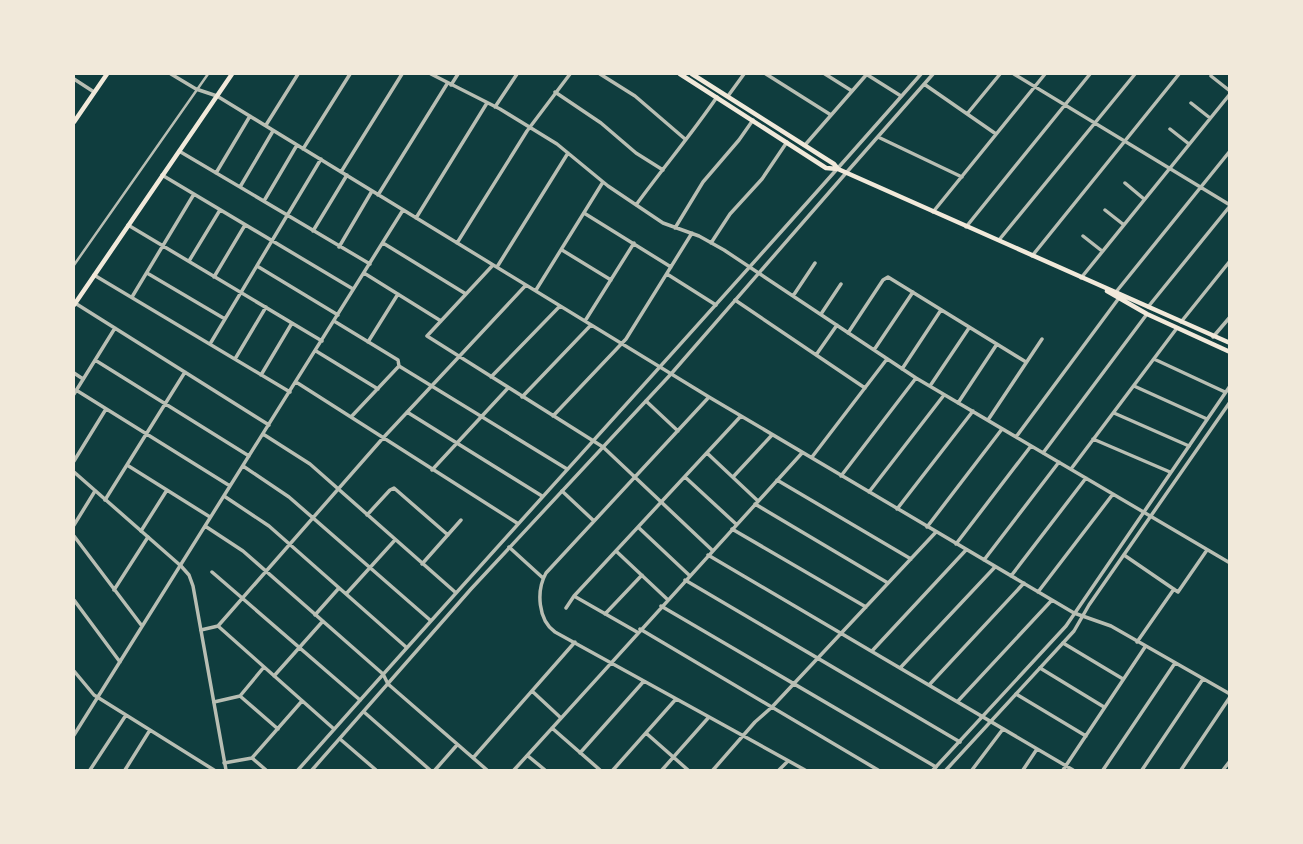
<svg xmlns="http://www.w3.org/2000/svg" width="1303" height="844" font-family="'Archivo Narrow',sans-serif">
<rect width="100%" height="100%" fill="#0f3d3e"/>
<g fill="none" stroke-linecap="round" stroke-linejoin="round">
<!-- pedestrian -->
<path stroke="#b8beb3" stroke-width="2.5" d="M74,265L208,74"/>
<!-- minor -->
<path stroke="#b8beb3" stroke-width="3.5" d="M171,74L196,89L217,96L709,397L1074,613L1111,626L1230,694
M431,74L500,109L557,144L608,186L663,223L699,236L724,250L916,378L1230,563
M600,74L635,96L685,139
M766,74L831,115
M825,74L852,91
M866,74L901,96
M1014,74L1230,205
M1211,76L1230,91
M74,79L94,92
M924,84L996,134
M451,85L458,74
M555,92L601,123L636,153L663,170
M728,96L744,74
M1191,103L1210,118
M495,107L517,74
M967,114L1000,74
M266,125L298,74
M1170,129L1189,144
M878,137L962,177
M805,145L867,74
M303,149L350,74
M179,151L370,264
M341,172L402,74
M216,173L250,116
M846,173L933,74
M162,175L353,289
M1125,183L1144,199
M240,187L273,131
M378,195L447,84
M264,201L297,145
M636,205C663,168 691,135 717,97
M1105,210L1124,225
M933,212L1045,74
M584,213L671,267
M416,218L487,103
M128,225L322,341
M966,227L1090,74
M675,228L703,182L739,140L753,120
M313,231L347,175
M1083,236L1102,251
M999,240L1135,74
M383,243L466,294
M457,243L527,131L570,74
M711,243L730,214L762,179L787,142
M339,247L372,191
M562,250L611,280
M1032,256L1179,74
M189,261L220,210
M493,265L427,336L603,447L712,550
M257,266L338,315
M497,267L568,153
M147,273L225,319
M364,273L441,321
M667,274L716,305
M94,275L290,392
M214,277L245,225
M1081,278L1230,94
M536,290L603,182
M1116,292L1230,151
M793,296L815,263
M132,297L194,194
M735,300L865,388
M75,303L269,425
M1148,307L1230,206
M821,314L841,284
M334,321L398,360L399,366L567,469
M585,321L634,243
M1181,322L1230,261
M848,333L883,280L888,277L1026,362
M1213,337L1230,317
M368,342L398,294
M210,344L321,159
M874,350L913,292
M316,351L378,389
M816,355L837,325
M235,359L266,307
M1154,359L1225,392
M95,360L249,456
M902,369L941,310
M74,373L83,379
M261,375L292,323
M491,377L560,306
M296,382L517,523
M930,386L969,328
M1134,386L1207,419
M76,390L230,486
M74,394L115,328
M522,397L591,325
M709,397L546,573C536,591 538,620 555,632L805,770
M646,401L678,431
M958,403L997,344
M407,412L542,496
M1114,413L1189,446
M553,416L626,339L692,233
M351,417L399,366
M988,420L1042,339
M263,434L310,464L455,592
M1016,437L1119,298
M1093,439L1170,472
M707,453L758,501
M1043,453L1147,314
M812,457L887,359
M74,461L106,409
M127,465L210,517
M243,466L289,497L430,620
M1071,469L1177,328
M432,470L508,388
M841,476L916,378
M685,477L736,524
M733,477L772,435
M777,480L911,559
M562,491L594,521
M869,492L944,395
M224,496L269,526L406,647
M105,500L185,372
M755,504L888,583
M897,509L973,411
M367,515L390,490L394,488L448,535
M74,525L95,491
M205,526L243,551L383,674L388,684L487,770
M638,527L689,575
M927,527L1002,429
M732,529L866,607
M141,531L167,490
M74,536L142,626
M956,544L1031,446
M509,547L543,578
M616,551L667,599
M708,555L1073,770
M1124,555L1178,592L1207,550
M984,560L1059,462
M422,564L461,520
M212,572L360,700
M1011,576L1086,478
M685,580L960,742
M114,590L148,537
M1038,592L1113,494
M346,594L395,540
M574,596L637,632
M74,600L120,662
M661,606L936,767
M566,608L574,596L741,416
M605,614L642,575
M315,615L339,588
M218,626L334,729
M640,629L878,770
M201,630L218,626L383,438L526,285
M1137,642L1174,589
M1063,643L1123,679
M872,651L966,550
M901,667L995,567
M1040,668L1104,707
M74,671L94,695L214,770
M274,676L323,621
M930,684L1024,583
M532,691L561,718
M1016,694L1086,736
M240,696L278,729
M958,701L1052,600
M214,702L240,696L264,667
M364,712L430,770
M552,728L600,770
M646,733L688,770
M74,735L403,210
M340,739L376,770
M580,753L644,681
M528,756L545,770
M252,758L266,770
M473,758L575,642
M224,763L252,758L302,701
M90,770L126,715
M125,770L150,730
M435,770L457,745
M514,770L802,453
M613,770L676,699
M662,770L709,717
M713,770L755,722L772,707L936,532
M779,770L788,761
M972,770L1003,729
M1023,770L1037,749
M1063,770L1145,647
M1103,770L1175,663
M1142,770L1203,679
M1181,770L1230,697
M1223,770L1230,761"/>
<!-- tertiary -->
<path stroke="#b8beb3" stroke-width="3.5" d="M74,472L181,566L189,575L193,586L226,770
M298,770C504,537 716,308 921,74
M312,770L471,589L671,374L846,173
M933,770L1066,626L1230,386
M946,770L1074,631L1089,605L1230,402"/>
<!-- secondary -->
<path stroke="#f1e9da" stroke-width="4.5" d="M680,74L826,168L838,169
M692,74L834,164L838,169L1230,343
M74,122L107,74
M1107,291L1147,314L1230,352
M74,305L232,74"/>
</g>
<!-- border -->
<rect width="1303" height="844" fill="none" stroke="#f1e9da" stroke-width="150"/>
</svg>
